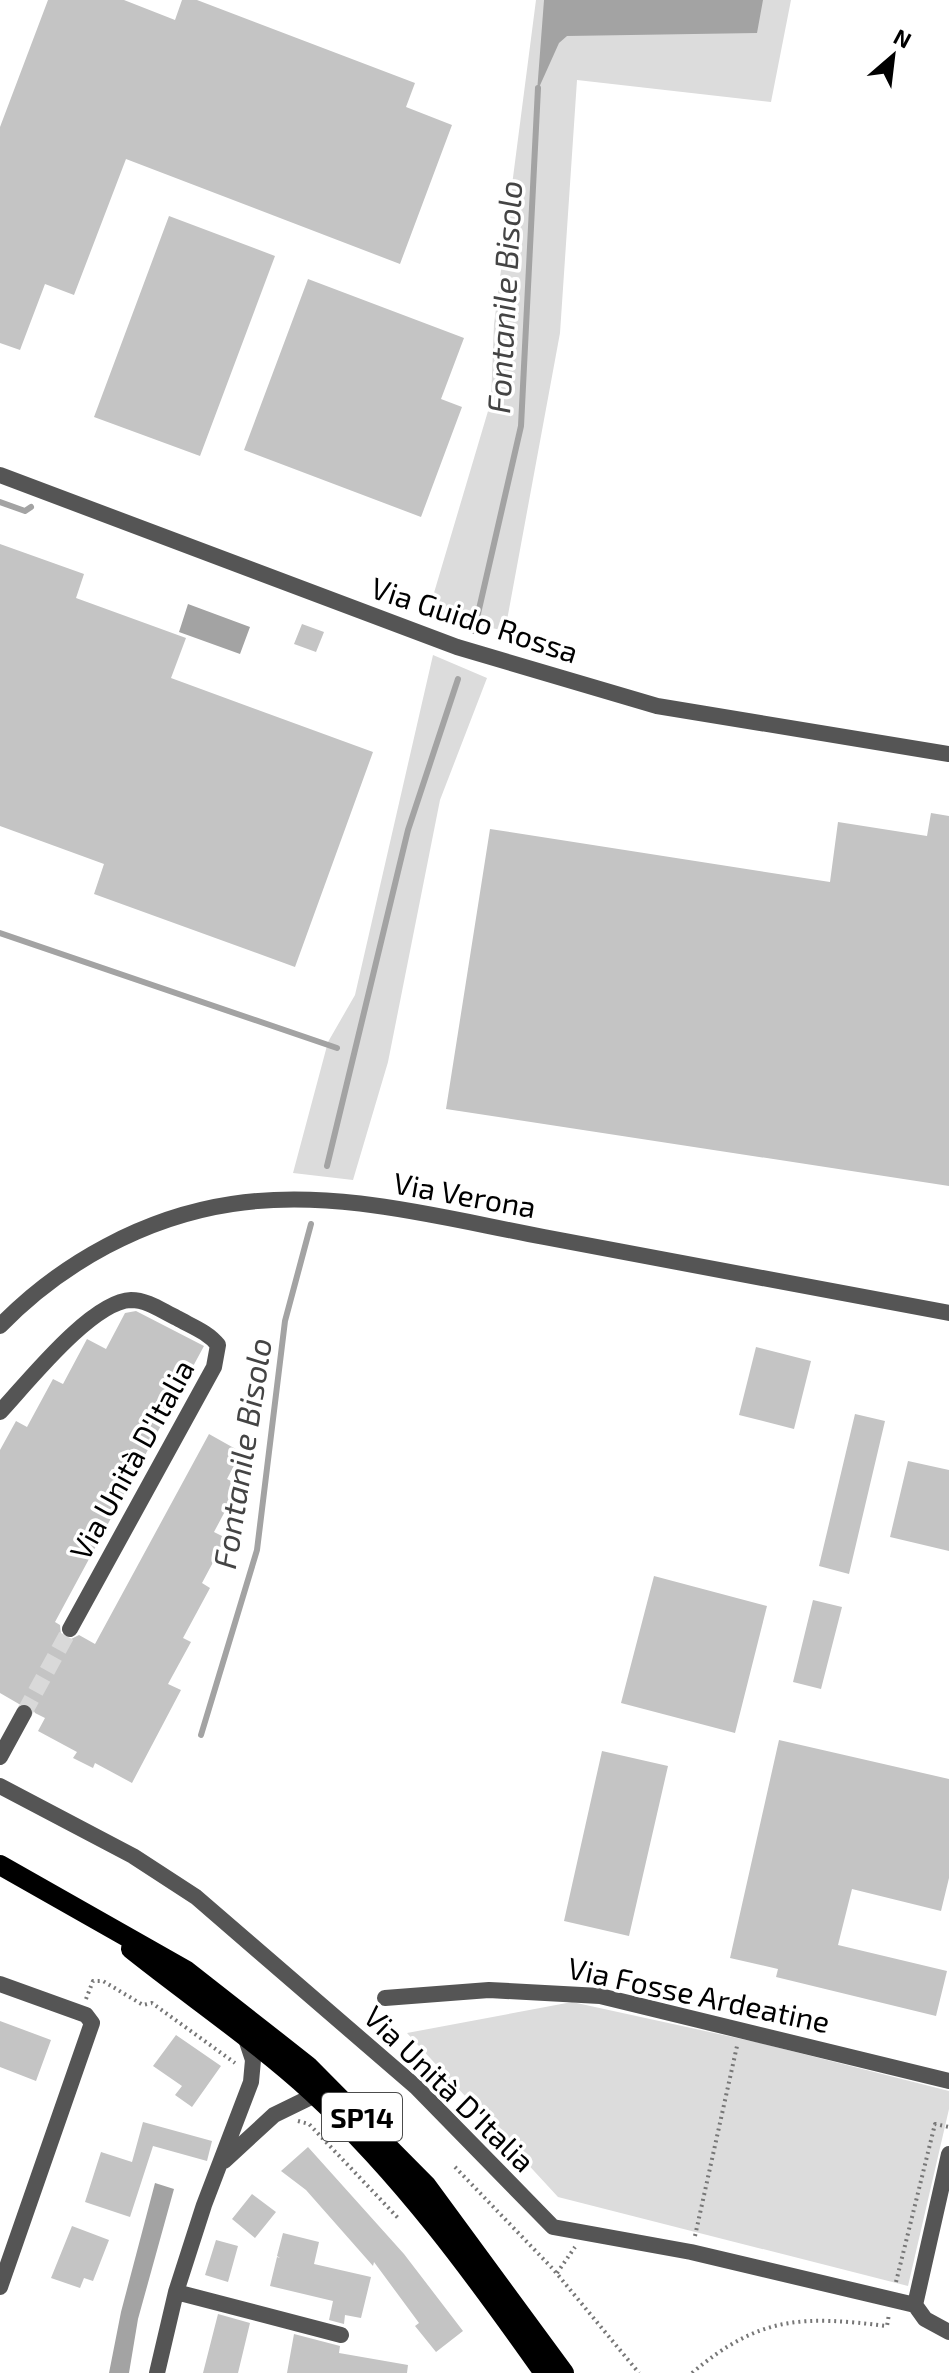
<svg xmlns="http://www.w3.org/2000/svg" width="949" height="2373" font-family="'Exo 2',sans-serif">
<rect width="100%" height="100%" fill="#fff"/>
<!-- green -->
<path fill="#dcdcdc" d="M536,0H791L771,102L577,80L560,333L505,631L428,613L491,401L494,324Z
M433,655L487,678L440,800L388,1062L353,1180L293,1173L328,1042L355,995Z
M572,2002L760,2043L949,2091V2109L908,2286L558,2197L407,2033Z"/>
<!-- water -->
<path fill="#a3a3a3" d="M544,0H763L757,33L567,36L559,43L537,92Z
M188,604L250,627L240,654L179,632Z
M155,2183L174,2189L138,2319L129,2373H109L121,2312Z"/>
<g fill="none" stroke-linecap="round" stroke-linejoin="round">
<!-- stream -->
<path stroke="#a3a3a3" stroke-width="6" d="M0,502L25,511L31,507
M474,631L521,426L538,88
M0,933L337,1048
M327,1166L408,830L458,679
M201,1735L257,1550L285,1321L311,1224"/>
</g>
<!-- building -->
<path fill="#c4c4c4" d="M48,0H124L175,20L182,0H197L415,83L406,107L452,125L400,264L126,159L74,295L45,284L20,350L0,343V127Z
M169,216L275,256L200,456L94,417Z
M308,279L464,338L441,399L462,407L421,517L244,450Z
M0,544L84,574L76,598L186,638L171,678L373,752L295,967L94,894L104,864L0,826Z
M302,624L324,632L316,652L294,644Z
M931,813L949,816V1186L446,1109L490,829L830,882L838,822L927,836Z
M136,1311L204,1346L55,1622L60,1625L61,1635L69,1640L79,1635L95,1644L209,1434L241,1452L227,1479L239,1485L214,1532L226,1538L202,1583L210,1588L183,1638L191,1642L168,1684L181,1690L132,1783L95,1763L93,1768L73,1758L77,1752L38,1731L45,1718L35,1713L30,1704H19L0,1693V1450L16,1421L27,1427L53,1379L63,1384L87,1339L106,1349L125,1313Z
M756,1347L811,1361L794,1429L739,1415Z
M855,1414L885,1421L849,1574L819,1566Z
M908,1461L949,1470V1551L890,1537Z
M654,1576L767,1606L735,1733L621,1703Z
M813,1600L842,1607L821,1689L793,1682Z
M779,1740L949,1779V1878L941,1911L852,1889L838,1945L947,1971L936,2016L776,1977L778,1969L730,1958Z
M602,1751L668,1766L629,1936L564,1921Z
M0,2021L51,2040L36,2081L0,2067Z
M176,2035L221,2066L192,2107L175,2095L182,2086L153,2066Z
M143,2122L212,2141L207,2161L153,2146L130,2217L85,2202L101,2152L132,2162Z
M308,2147L404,2254L463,2331L436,2352L415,2326L419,2323L374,2262L373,2266L306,2190L281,2171Z
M252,2194L276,2212L255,2238L232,2219Z
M72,2226L109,2240L93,2281L84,2278L80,2288L51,2278Z
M283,2233L319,2242L314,2264L371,2277L361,2318L345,2315L344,2324L329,2320L333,2301L270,2286L277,2257L280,2258L277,2256Z
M216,2240L238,2246L228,2282L205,2275Z
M218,2314L250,2323L238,2373H203Z
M294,2334L340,2346L339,2353L408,2365L407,2373H287Z"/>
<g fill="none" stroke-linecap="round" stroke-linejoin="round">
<!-- minor-tunnel -->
<path stroke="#d9d9d9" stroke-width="16" stroke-dasharray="16 8" stroke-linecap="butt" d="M24,1713L70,1629"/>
<!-- path -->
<path stroke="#777" stroke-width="4" stroke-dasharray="2 4" stroke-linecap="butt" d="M86,1999L93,1981H103L143,2005L152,2003L235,2063
M298,2121L309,2124L399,2219
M455,2167L553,2269L639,2373
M695,2236L737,2046
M557,2273L575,2247
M896,2282L935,2124L949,2127
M692,2373C760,2315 804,2316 887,2326L889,2314"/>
<!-- minor -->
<path stroke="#555" stroke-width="16" d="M0,475L457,647L657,706L949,754
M0,1412C27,1383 92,1301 131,1300C148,1300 162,1311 177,1318C191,1326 208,1332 218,1345L214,1367L70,1629
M0,1757L24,1713
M0,1786L133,1856L196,1897L416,2087L553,2227L691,2252L915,2305
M0,1984L86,2015L92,2023L0,2287
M385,1998L489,1990L600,1996L949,2081
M949,2154L915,2305L925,2319L949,2332
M224,2161L274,2115L315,2095
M176,2292L341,2335
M157,2373L176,2292L204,2205L251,2082L253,2060L245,2036"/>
<!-- tertiary -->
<path stroke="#555" stroke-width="16" d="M0,1326C61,1263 145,1217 232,1204C336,1188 442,1218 544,1237C679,1262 814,1287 949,1313"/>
<!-- primary -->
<path stroke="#000" stroke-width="20" d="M0,1865L187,1971L308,2066L426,2185L564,2373
M131,1949C191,1997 255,2040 312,2092C402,2175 474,2274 544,2373"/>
</g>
<g text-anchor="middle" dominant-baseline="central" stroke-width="7" stroke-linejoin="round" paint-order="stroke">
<!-- shield labels -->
<rect fill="#fff" stroke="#4c4c4c" stroke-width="2" x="322" y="2093" width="80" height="48" rx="6"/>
<g font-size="28" font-weight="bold" fill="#000">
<text x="362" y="2117">SP14</text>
</g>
<!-- street labels -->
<g font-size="30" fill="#000" stroke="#fff">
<text transform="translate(475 619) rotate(18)">Via Guido Rossa</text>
<text transform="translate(465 1194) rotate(10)">Via Verona</text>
<text transform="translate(131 1459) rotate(-61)">Via Unità D'Italia</text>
<text transform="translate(699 1994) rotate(12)">Via Fosse Ardeatine</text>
<text transform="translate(450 2088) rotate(44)">Via Unità D'Italia</text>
</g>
<!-- water labels -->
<g font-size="32" font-style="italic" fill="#444" stroke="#fff">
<text transform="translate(503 297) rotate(-87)">Fontanile Bisolo</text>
<text transform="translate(241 1453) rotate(-81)">Fontanile Bisolo</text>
</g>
</g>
<!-- north arrow -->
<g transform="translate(893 56) rotate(28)" stroke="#ffffff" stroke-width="6" paint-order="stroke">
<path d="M0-6L14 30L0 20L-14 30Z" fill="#000000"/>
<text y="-12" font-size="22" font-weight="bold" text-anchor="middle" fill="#000000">N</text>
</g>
</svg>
